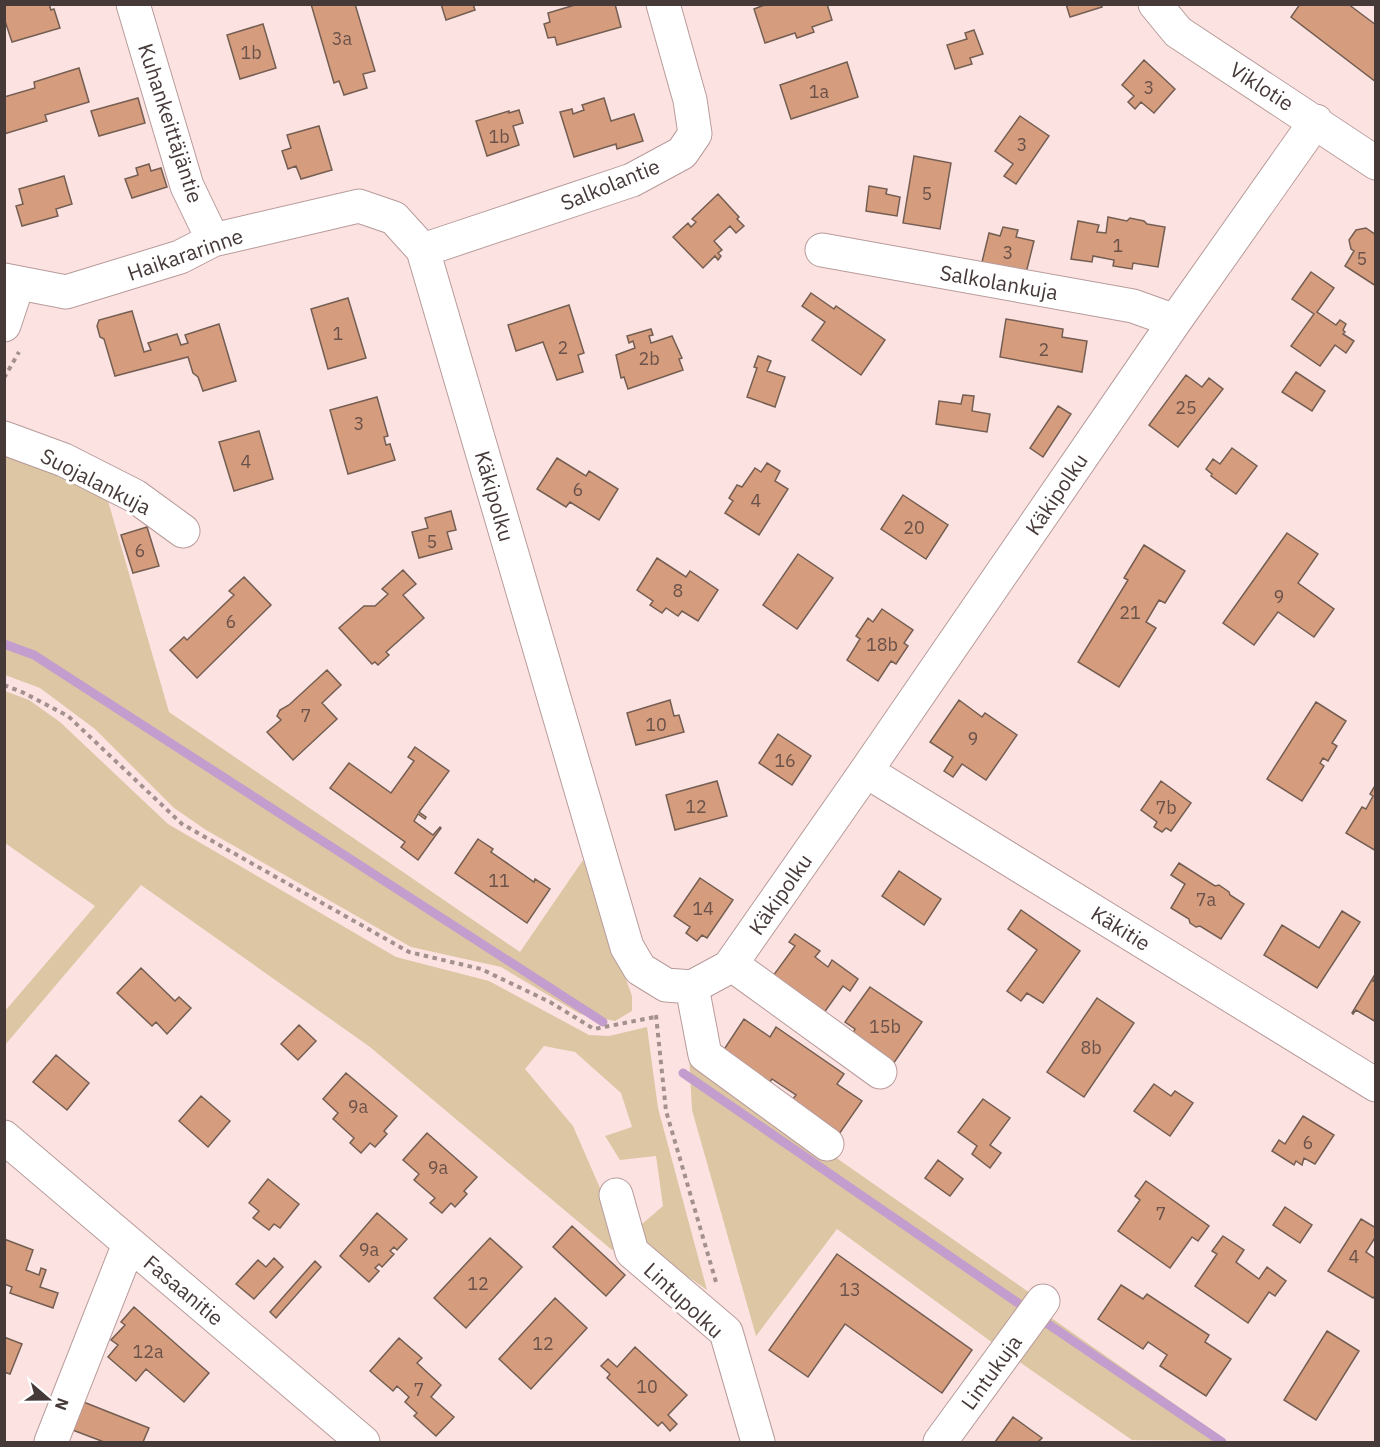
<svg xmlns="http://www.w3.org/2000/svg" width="1380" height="1447" font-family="'IBM Plex Sans',sans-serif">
<rect width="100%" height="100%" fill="#fce3e2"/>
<!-- green -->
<path fill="#dcc6a4" d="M4,451L106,494L169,712L520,952L583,860L632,996V1011L615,1021L580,1014L501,967L411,947L206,830L174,808L95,729L40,688L5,675Z
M5,691L29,700L60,722L168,824L396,957L489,981L589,1035L609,1036L647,1027L658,1108L707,1290L642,1244L635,1230L663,1206L656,1156L620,1160L605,1136L632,1127L621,1093L575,1052L544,1046L525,1069L573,1126L624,1243L612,1250L370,1047L141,885L5,1045V1011L95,906L5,843Z
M689,1055L1030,1293L997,1346L837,1229L756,1336L692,1110Z
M1050,1317L1216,1433L1212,1441L1132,1440L1018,1361Z"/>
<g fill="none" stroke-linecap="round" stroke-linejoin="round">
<!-- stream -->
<path stroke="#c39dcd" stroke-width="9" d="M4,644L34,655L603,1022
M683,1073L1018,1303
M1045,1322L1222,1442"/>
</g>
<!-- building -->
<path fill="#d69c7e" stroke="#745e52" stroke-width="1.5" d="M4,4H49L51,10L54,9L60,28L12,42L4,18Z
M311,4H355L375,71L363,74L367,88L344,95L339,81L334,83Z
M441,4H473L475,10L446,20Z
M578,4H615L621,27L557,45L555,37L548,38L544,24L550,22L548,13Z
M767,4H827L832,20L812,27L814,32L797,38L795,33L765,43L754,9Z
M1066,4H1101L1102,7L1070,17Z
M1300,4H1348L1376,25V82L1291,17Z
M263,24L276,68L240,79L227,35Z
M974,30L983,54L970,58L972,64L955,69L947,45L967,39L965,33Z
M1144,60L1175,89L1154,113L1141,102L1135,109L1128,102L1134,96L1122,85Z
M847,62L858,97L791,119L780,85Z
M79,68L89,102L45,115L47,121L4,134V97L35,88L34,82Z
M138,98L145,123L99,136L91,111Z
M604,98L611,121L634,114L643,141L617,149L616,144L574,157L560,112L572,109L573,114L584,110L582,105Z
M519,110L523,123L513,126L519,145L487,156L476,121L509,111V113Z
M1020,116L1049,136L1016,184L1004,176L1013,164L995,151Z
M319,126L332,170L301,179L296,166L288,169L282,151L291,148L287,135Z
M914,156L951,163L940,229L903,223Z
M149,164L151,171L161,168L167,187L132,198L125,179L138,175L136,168Z
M64,176L72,204L56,209L58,216L22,226L16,206L23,204L19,189Z
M869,186L887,189L886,194L900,197L897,216L866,211Z
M718,194L739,217L737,219L744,226L736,233L730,226L714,241L722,250L718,253L721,256L718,260L715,256L703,268L673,237L688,223L691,227L696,222L692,219Z
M1108,217L1127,221L1130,218L1144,221L1147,224L1165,227L1158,267L1133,263L1132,269L1113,266L1114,260L1093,256L1092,262L1071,259L1078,221L1099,225L1097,232L1106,233Z
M1003,227L1018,230L1016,237L1034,241L1026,273L982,262L989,233L1000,236Z
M1366,228L1376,235V286L1345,266L1354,251L1351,249L1349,240L1356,230Z
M1311,272L1334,288L1317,312L1336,325L1340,320L1346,324L1343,330L1345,332L1343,334L1354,341L1346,353L1335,345L1320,366L1291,346L1314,314L1292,299Z
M811,293L834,309L836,306L885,340L861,375L812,340L825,322L802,306Z
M348,298L366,358L328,369L311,309Z
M569,305L584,353L578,355L583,372L557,380L543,342L516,351L508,325Z
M132,311L144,352L151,350L148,343L177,334L181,345L188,343L185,335L219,324L236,381L203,391L198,377L193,373L188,357L115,376L104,339L100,337L97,326L99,320Z
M1006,319L1063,329L1062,337L1087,341L1082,372L1000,357Z
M651,329L653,335L649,336L651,343L672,336L682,358L679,359L683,370L628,389L624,377L621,378L616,355L635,348L633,341L629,343L627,336Z
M758,356L771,361L767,371L785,377L775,407L747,397L757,368L754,367Z
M1296,372L1325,391L1312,411L1282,392Z
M1186,375L1202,387L1209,378L1223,389L1178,447L1149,425Z
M963,395L974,396L972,411L990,414L987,432L936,424L939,401L961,404Z
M377,397L388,436L384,437L386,445L390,444L395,460L348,474L330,410Z
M1058,406L1071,414L1043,457L1030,448Z
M259,431L273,479L234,491L219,442Z
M1232,448L1257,466L1236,494L1211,476L1212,474L1206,469L1213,459L1220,464Z
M557,458L586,476L589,471L618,489L599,520L570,502L566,507L537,489Z
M767,463L780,471L775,481L788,489L759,535L725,513L733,501L729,498L737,485L742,487L755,468L761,472Z
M903,495L948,525L926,559L881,529Z
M451,511L456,530L447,532L452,549L419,558L412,532L428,528L425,518Z
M147,527L159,566L133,573L121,535Z
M1287,533L1318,554L1298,583L1334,609L1314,637L1278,612L1254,645L1223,623Z
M1144,545L1185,571L1165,603L1159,600L1146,622L1156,628L1119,687L1078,662L1128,580L1124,578Z
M798,554L833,578L797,629L763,605Z
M657,558L686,577L690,571L718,590L698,621L682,611L678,616L666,608L662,613L650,605L653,601L637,590Z
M403,570L416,584L403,595L424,618L386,652L389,655L378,665L375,662L372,664L339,628L364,606H375L388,594L382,589Z
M244,577L271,605L197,678L170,650L184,637L187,640L234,595L229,591Z
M882,609L913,630L904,643L908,646L896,664L891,661L878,681L847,660L860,639L856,636L868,618L873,622Z
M327,670L341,685L322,703L337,719L293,760L267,732L281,720L277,716L280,710L289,705Z
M670,700L674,716L679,715L684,732L636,745L627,713Z
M959,700L982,717L985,713L1017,735L986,780L962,764L953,777L944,771L953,757L930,742Z
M1316,702L1346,721L1332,743L1337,746L1328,761L1323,758L1320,763L1324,766L1302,801L1267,779Z
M778,734L811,756L792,785L759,763Z
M415,747L449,771L419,812L426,817L425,819L418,814L414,821L433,835L440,827L441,828L418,860L401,847L405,842L330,788L349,763L391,793L414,761L408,757Z
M717,781L727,816L675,830L666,795Z
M1161,781L1191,803L1171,831L1166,828L1162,832L1154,827L1157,822L1141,810Z
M1376,784V851L1346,833L1362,807L1366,809L1373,796L1370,794Z
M478,839L493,849L491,852L534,882L535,879L550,889L527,923L455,873Z
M1179,863L1215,886L1219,885L1229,892L1230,895L1244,904L1221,939L1200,926L1196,927L1190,923L1189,919L1171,908L1185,884L1171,875Z
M899,871L941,899L924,925L882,896Z
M700,878L733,900L707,938L702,935L697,941L686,933L690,927L674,916Z
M1021,910L1080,951L1043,1003L1027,993L1021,1001L1007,991L1037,950L1008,929Z
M1342,911L1360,922L1317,988L1264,955L1282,925L1319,948Z
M795,934L820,951L815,957L828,967L832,960L858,979L850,991L843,986L821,1017L770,980L795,946L789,942Z
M141,968L175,1001L179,997L191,1008L167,1034L156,1022L152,1026L117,993Z
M1374,976L1376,977L1373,981L1376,982V1022L1356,1010L1353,1014L1352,1013Z
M870,987L922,1022L891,1067L851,1037L855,1029L845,1022Z
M1097,998L1134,1023L1084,1097L1047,1072Z
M744,1019L770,1037L776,1027L844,1074L837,1084L862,1101L837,1137L789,1104L796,1095L772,1079L767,1086L721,1054Z
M299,1025L316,1041L298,1060L281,1044Z
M56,1055L89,1083L67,1110L33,1082Z
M346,1073L397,1116L384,1131L387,1134L375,1147L370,1143L361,1153L350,1143L354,1138L333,1119L338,1113L323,1099Z
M1154,1084L1171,1096L1175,1091L1193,1103L1170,1136L1134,1111Z
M201,1096L230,1121L208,1147L179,1121Z
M983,1099L1010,1118L990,1145L1001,1153L990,1168L972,1154L977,1146L958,1132Z
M1303,1116L1334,1135L1315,1164L1304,1158L1302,1165L1296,1161L1294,1165L1272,1151L1279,1140L1285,1144Z
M427,1133L477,1177L464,1191L467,1194L455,1207L451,1203L442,1213L430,1203L435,1198L414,1180L419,1174L403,1160Z
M938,1160L963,1179L950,1196L925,1178Z
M268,1179L299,1204L280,1228L274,1224L269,1230L253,1218L259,1211L249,1203Z
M1146,1181L1209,1226L1198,1241L1192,1237L1170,1268L1118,1231L1140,1200L1135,1196Z
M1285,1207L1312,1225L1300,1243L1273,1225Z
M377,1213L407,1239L397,1250L394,1247L390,1251L394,1254L382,1267L379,1264L375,1268L379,1271L369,1282L340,1256Z
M1361,1219L1376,1228V1236L1366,1252L1376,1259V1295L1373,1298L1328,1271Z
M572,1226L625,1275L606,1296L553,1247Z
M1223,1236L1244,1250L1236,1262L1259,1279L1267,1267L1286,1281L1275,1296L1269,1292L1248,1323L1195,1286L1217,1254L1212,1251Z
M490,1238L522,1267L466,1328L434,1298Z
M4,1239L33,1250L26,1270L39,1275L41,1268L46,1270L40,1287L58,1293L53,1308L10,1293L12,1287L4,1284Z
M837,1254L972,1350L942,1393L845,1324L808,1377L769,1350Z
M274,1258L283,1267L254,1299L236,1284L258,1260L266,1267Z
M315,1261L321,1267L276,1318L270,1312Z
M1121,1285L1143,1299L1147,1294L1209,1335L1205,1342L1231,1359L1206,1396L1160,1366L1167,1355L1148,1342L1143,1349L1098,1319Z
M555,1298L587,1328L531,1389L499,1359Z
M134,1307L209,1373L184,1402L146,1369L136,1381L108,1357L118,1345L111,1340L125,1325L121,1322Z
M1327,1331L1359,1351L1316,1420L1284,1400Z
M4,1337L22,1344L10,1374L4,1372Z
M399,1338L422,1358L417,1363L441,1385L431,1397L454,1417L436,1436L414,1416L417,1413L405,1402L409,1397L397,1386L393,1391L370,1371Z
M635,1347L687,1395L668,1415L677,1424L670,1431L662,1422L658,1426L607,1378L610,1374L601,1366L608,1359L617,1367Z
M81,1401L149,1428L143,1442H104L70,1429Z
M1013,1417L1042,1438L1038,1442H995Z"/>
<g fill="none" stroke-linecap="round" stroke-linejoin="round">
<defs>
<path id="minor" d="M133,4L187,186L213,240
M1155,4L1178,32L1376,163
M423,250L632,180L682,153L695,134L690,100L663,4
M822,250L1133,306L1175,321
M4,280L66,292L180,257L213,240L359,206L394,218L423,250L627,947L640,969L666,985L692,987L729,967L866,771L1175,321L1316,121
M4,325L18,283
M4,438L64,460L135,496L183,531
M866,771L1376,1085
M731,964L880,1072
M692,987L705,1055L827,1144
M4,1137L363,1442
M616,1195L632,1252L726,1332L758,1442
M51,1442L129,1244
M940,1442L1043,1301"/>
</defs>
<!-- minor casing -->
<use href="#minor" stroke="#b89b9b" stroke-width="35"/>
<!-- path -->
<path stroke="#a3908f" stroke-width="4" stroke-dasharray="4.5 4.5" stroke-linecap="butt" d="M4,378L19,352
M4,685L22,692L68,716L182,824L409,952L481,969L550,1002L594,1029L655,1017
M656,1015L666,1111L716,1282"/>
<!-- minor -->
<use href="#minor" stroke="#fff" stroke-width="33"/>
</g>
<g text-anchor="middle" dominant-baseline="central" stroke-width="6" stroke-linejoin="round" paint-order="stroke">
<!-- number labels -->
<g font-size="18" fill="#6a524a">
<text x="342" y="38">3a</text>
<text x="251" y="52">1b</text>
<text x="1149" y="87">3</text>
<text x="819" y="91">1a</text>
<text x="499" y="136">1b</text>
<text x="1022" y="144">3</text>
<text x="927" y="193">5</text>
<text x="1118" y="245">1</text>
<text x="1008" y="252">3</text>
<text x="1362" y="258">5</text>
<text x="338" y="333">1</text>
<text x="563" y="347">2</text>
<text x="1044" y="349">2</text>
<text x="649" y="358">2b</text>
<text x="1186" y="407">25</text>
<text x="359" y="423">3</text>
<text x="246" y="461">4</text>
<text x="578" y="489">6</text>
<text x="756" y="500">4</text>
<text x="914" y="527">20</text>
<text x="432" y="541">5</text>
<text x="140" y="550">6</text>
<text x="678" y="590">8</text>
<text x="1279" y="596">9</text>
<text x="1130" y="612">21</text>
<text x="231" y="621">6</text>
<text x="882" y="644">18b</text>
<text x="306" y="715">7</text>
<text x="656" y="724">10</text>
<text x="973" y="738">9</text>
<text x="785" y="760">16</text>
<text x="696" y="806">12</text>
<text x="1166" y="807">7b</text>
<text x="499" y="880">11</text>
<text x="1206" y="899">7a</text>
<text x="703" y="908">14</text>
<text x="885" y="1026">15b</text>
<text x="1091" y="1047">8b</text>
<text x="358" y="1106">9a</text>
<text x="1308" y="1142">6</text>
<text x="438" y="1167">9a</text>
<text x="1161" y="1213">7</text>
<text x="369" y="1249">9a</text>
<text x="1354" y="1256">4</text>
<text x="478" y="1283">12</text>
<text x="850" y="1289">13</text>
<text x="543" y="1343">12</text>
<text x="148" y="1351">12a</text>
<text x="647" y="1386">10</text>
<text x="419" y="1389">7</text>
</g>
<!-- street labels -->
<g font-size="21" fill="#463a39" stroke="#fff">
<text transform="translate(1262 86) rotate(33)">Viklotie</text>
<text transform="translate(171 123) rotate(72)">Kuhankeittäjäntie</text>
<text transform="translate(610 184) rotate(-22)">Salkolantie</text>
<text transform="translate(185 254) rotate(-19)">Haikararinne</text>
<text transform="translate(999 282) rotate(10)">Salkolankuja</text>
<text transform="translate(96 481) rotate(27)">Suojalankuja</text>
<text transform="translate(1056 494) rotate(-56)">Käkipolku</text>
<text transform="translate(495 496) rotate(74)">Käkipolku</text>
<text transform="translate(780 894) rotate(-55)">Käkipolku</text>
<text transform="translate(1121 928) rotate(32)">Käkitie</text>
<text transform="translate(184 1290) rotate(40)">Fasaanitie</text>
<text transform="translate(684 1300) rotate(43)">Lintupolku</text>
<text transform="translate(991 1372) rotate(-54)">Lintukuja</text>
</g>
</g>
<!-- border -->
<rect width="1380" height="1447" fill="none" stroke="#463a39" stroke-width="12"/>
<!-- north arrow -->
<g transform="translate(48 1399) rotate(110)" stroke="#ffffff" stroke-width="4.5" paint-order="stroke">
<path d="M0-4.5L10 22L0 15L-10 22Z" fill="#463a39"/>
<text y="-9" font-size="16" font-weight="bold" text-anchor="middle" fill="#463a39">N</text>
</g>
</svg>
